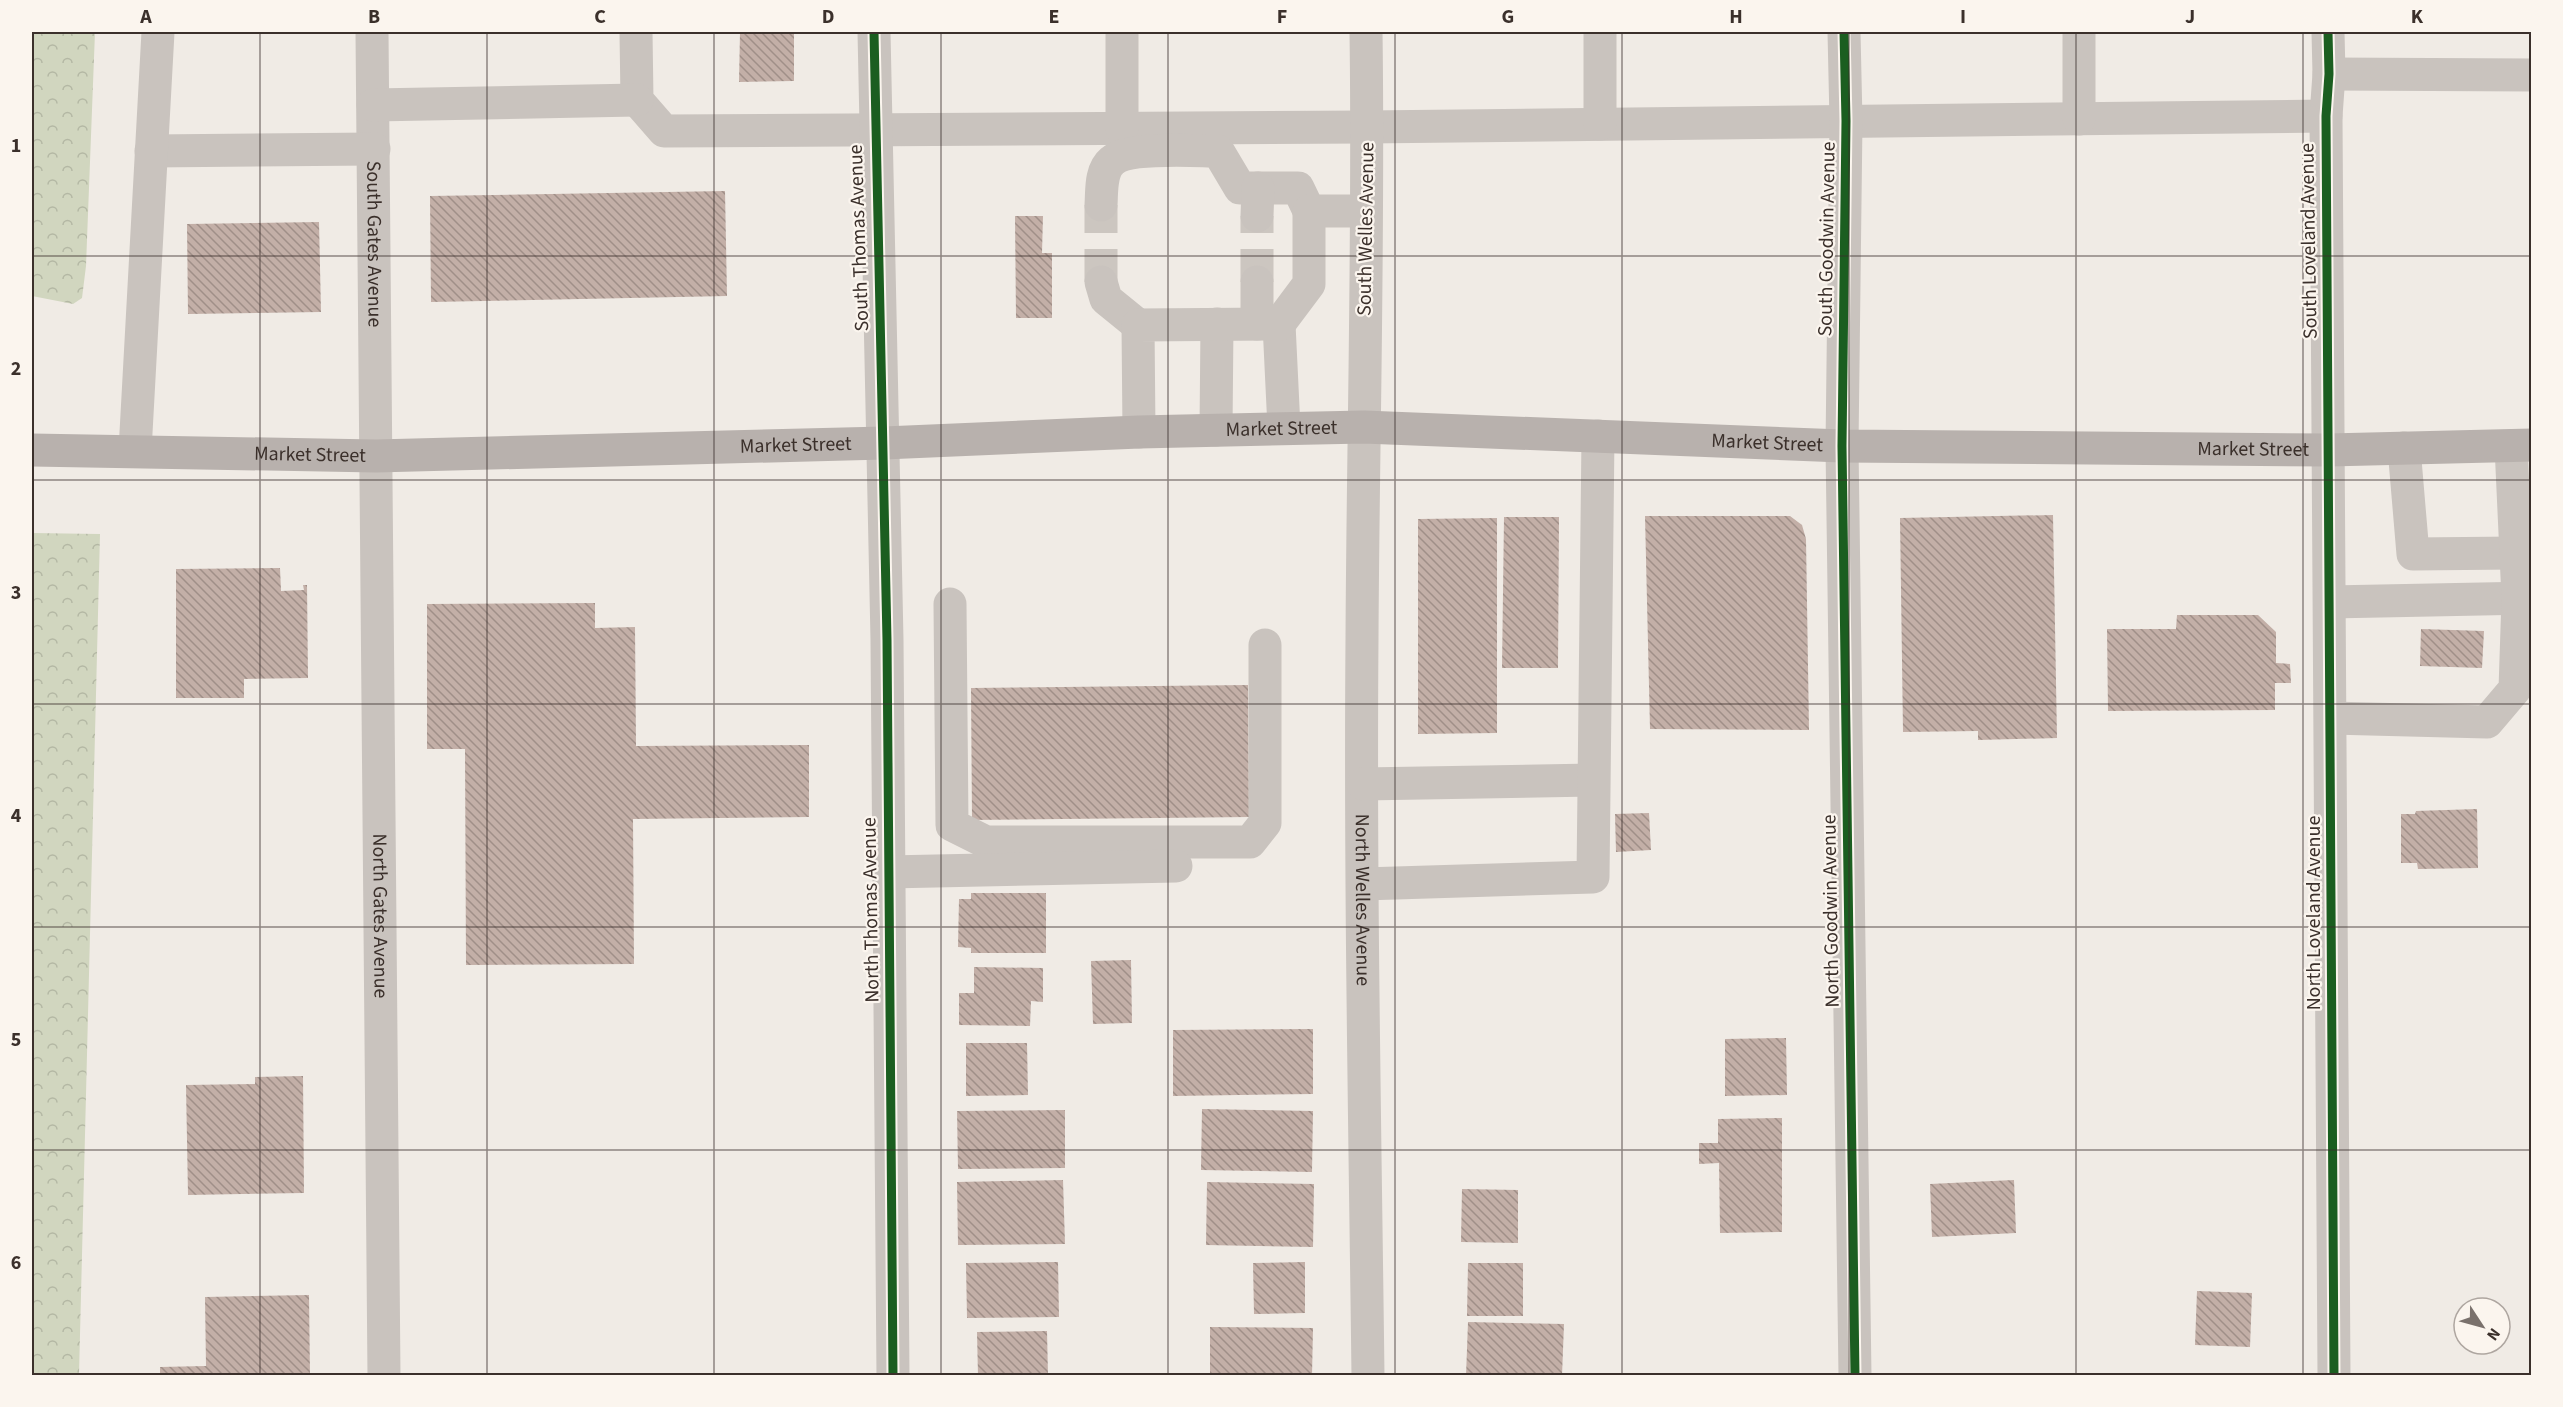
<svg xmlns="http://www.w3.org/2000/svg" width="2563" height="1407" font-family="'Source Sans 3',sans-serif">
<defs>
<pattern id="forest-crowns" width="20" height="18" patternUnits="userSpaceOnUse" patternTransform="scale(1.5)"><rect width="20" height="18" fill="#d1d6bf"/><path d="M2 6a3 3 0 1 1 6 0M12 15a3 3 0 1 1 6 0" fill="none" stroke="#b4b8a4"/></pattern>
<pattern id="building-back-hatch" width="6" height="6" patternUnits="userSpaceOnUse" patternTransform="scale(1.5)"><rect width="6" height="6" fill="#c3afa7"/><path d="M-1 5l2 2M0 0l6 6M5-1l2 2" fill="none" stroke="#a08f88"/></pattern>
</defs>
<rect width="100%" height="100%" fill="#f0ebe5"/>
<!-- forest -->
<path fill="url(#forest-crowns)" d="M32,32H95L86,266L82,298L73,304L32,296Z
M32,533L100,534L79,1375H32Z"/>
<!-- building -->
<path fill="url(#building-back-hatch)" d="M740,32H794V81L739,82Z
M725,191L727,296L431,302L430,196Z
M1015,216H1043L1042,253H1052V318H1016Z
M319,222L321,312L188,314L187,224Z
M2053,515L2057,738L1978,740V731L1903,732L1900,518Z
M1645,516H1790L1802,525L1806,539L1809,730L1650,729Z
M1504,517H1559L1558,668H1502Z
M1497,518V733L1418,734V519Z
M280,568L281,591L304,590L303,585H307L308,678L244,679V698H176V569Z
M595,603V628L635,627L636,746L809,745V817L633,819L634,964L466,965L465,749H427V604Z
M2177,615H2258L2276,632V663L2290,664L2291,683H2275V710L2108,711L2107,629H2176Z
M2421,629L2484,631L2482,668L2420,666Z
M1248,685L1249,817L972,820L971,688Z
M2477,809L2478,868L2418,869L2417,863H2401V814H2415L2416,811Z
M1649,813L1651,850L1616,852L1615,814Z
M971,893H1046V953H971V948L958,947L959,899H971Z
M1131,960L1132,1023L1093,1024L1091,961Z
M974,967L1043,968V1002L1031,1001L1030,1026L959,1025V993H974Z
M1313,1029V1094L1173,1096V1030Z
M1786,1038L1787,1095L1725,1096V1039Z
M966,1043H1027L1028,1095L966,1096Z
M303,1076L304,1193L188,1195L186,1085L255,1084V1077Z
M1202,1109L1313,1111L1312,1172L1201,1170Z
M1065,1110V1168L958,1169L957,1111Z
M1782,1118V1232L1720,1233L1719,1163L1699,1164V1143H1718V1119Z
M1063,1180L1065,1244L958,1245L957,1182Z
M2014,1180L2016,1233L1932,1237L1930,1184Z
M1207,1182L1314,1184L1313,1247L1206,1245Z
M1462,1189L1518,1190V1243L1461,1242Z
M1058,1262L1059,1317L967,1318L966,1263Z
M1305,1262V1313L1254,1314L1253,1263Z
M1468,1263H1523V1316H1467Z
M2197,1291L2252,1293L2250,1347L2195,1345Z
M309,1295L310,1376H160V1367L206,1366L205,1297Z
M1468,1322L1564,1324L1562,1376H1466Z
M1210,1327L1313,1328L1312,1376H1210Z
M1047,1331L1048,1376H978L977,1332Z"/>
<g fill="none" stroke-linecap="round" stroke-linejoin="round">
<!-- minor-tunnel -->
<path stroke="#ccc6c0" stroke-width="33" stroke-dasharray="33 16" stroke-linecap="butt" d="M1101,282V205
M1257,282V216"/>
<!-- minor -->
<g stroke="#c9c3be" stroke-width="33">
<path id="s1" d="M372,32L384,1376"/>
<path d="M636,32L637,100L664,131L1367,127L2326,116"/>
<path d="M874,32L887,640L893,1376"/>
<path d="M1122,32V129"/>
<path id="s2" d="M1366,32C1369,234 1363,437 1362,639C1360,885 1365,1130 1368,1376"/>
<path d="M1600,32V124"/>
<path d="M1844,32L1846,121L1842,446L1855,1376"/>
<path d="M2328,32L2329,74L2326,116L2334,1376"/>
<path d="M2329,74L2532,75"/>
<path d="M373,105L637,100"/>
<path d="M2079,119V32"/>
<path d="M151,151L374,149"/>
<path d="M1101,205C1102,191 1100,171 1112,161C1128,146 1195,151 1218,151L1240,188H1298L1309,211"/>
<path d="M1257,216L1258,188"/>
<path d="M1101,282L1106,299L1138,325"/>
<path d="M1257,324V282"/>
<path d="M1279,324L1284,428"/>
<path d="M1216,430L1217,324"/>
<path d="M1139,432L1138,325L1279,324L1309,284V211H1365"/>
<path d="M2404,448L2413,554L2516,553"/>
<path d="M135,451L158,32"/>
<path d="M2330,602L2532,598"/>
<path d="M950,604L952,825L986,842H1250L1265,823V645"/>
<path d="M2331,718L2487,722L2515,689L2518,598L2511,446"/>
<path d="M1363,784L1593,780"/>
<path d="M888,872L1176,866"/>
<path d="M1363,884L1593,877L1598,436"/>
</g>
<!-- major -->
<path stroke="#b8b1ad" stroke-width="33" id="s3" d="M32,450L376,456L884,443L1139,432L1364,427L1842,446L2329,450L2532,445"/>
<defs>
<path id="cycleway" d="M874,32L887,640L893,1376
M1844,32L1846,121L1842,446L1855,1376
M2328,32L2329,74L2326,116L2334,1376"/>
</defs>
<!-- cycleway casing -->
<use href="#cycleway" stroke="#fbf5ee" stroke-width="13"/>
<!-- cycleway -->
<use href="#cycleway" stroke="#1b5e20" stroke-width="9"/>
</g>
<!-- grid -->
<path fill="none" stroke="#3b302b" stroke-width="1.5" stroke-opacity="0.55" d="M260,32V1376M487,32V1376M714,32V1376M941,32V1376M1168,32V1376M1395,32V1376M1622,32V1376M1849,32V1376M2076,32V1376M2303,32V1376M32,256H2532M32,480H2532M32,704H2532M32,927H2532M32,1150H2532"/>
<g text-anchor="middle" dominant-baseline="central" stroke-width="4.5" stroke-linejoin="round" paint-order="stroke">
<!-- street labels -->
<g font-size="20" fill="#3b302b" stroke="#fbf5ee">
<text transform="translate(1366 229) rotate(-89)">South Welles Avenue</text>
<text transform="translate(859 238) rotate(-92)">South Thomas Avenue</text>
<text transform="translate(1827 239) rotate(-89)">South Goodwin Avenue</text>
<text transform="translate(2309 241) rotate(-91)">South Loveland Avenue</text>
<text stroke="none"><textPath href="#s1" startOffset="212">South Gates Avenue</textPath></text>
<text stroke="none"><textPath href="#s3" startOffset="1250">Market Street</textPath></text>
<text stroke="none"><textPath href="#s3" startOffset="1736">Market Street</textPath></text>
<text stroke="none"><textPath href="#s3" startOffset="764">Market Street</textPath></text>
<text stroke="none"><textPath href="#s3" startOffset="2222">Market Street</textPath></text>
<text stroke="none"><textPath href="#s3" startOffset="278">Market Street</textPath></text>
<text stroke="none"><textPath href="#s2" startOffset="868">North Welles Avenue</textPath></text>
<text transform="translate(871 910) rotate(-91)">North Thomas Avenue</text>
<text transform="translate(1831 911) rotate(-91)">North Goodwin Avenue</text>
<text transform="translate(2314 913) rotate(-90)">North Loveland Avenue</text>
<text stroke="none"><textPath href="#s1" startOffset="884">North Gates Avenue</textPath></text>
</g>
</g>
<!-- border -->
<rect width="2563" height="1407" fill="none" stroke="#fbf5ee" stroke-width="66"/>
<!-- north arrow -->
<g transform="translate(2482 1326) rotate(126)"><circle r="28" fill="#fbf5ee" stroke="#aea6a0" stroke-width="1.5"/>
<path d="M0-4.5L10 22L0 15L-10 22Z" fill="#7a716c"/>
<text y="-9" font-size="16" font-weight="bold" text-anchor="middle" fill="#3b302b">N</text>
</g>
<rect x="33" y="33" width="2497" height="1341" fill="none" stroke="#3b302b" stroke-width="2"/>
<g font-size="20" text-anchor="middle" font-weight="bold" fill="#3b302b">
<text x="146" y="23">A</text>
<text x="374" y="23">B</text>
<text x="600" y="23">C</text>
<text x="828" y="23">D</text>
<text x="1054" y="23">E</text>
<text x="1282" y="23">F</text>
<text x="1508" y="23">G</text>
<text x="1736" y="23">H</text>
<text x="1963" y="23">I</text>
<text x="2190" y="23">J</text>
<text x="2417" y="23">K</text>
<text x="16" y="152">1</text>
<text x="16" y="375">2</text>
<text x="16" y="599">3</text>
<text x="16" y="822">4</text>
<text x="16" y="1046">5</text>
<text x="16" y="1269">6</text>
</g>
</svg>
